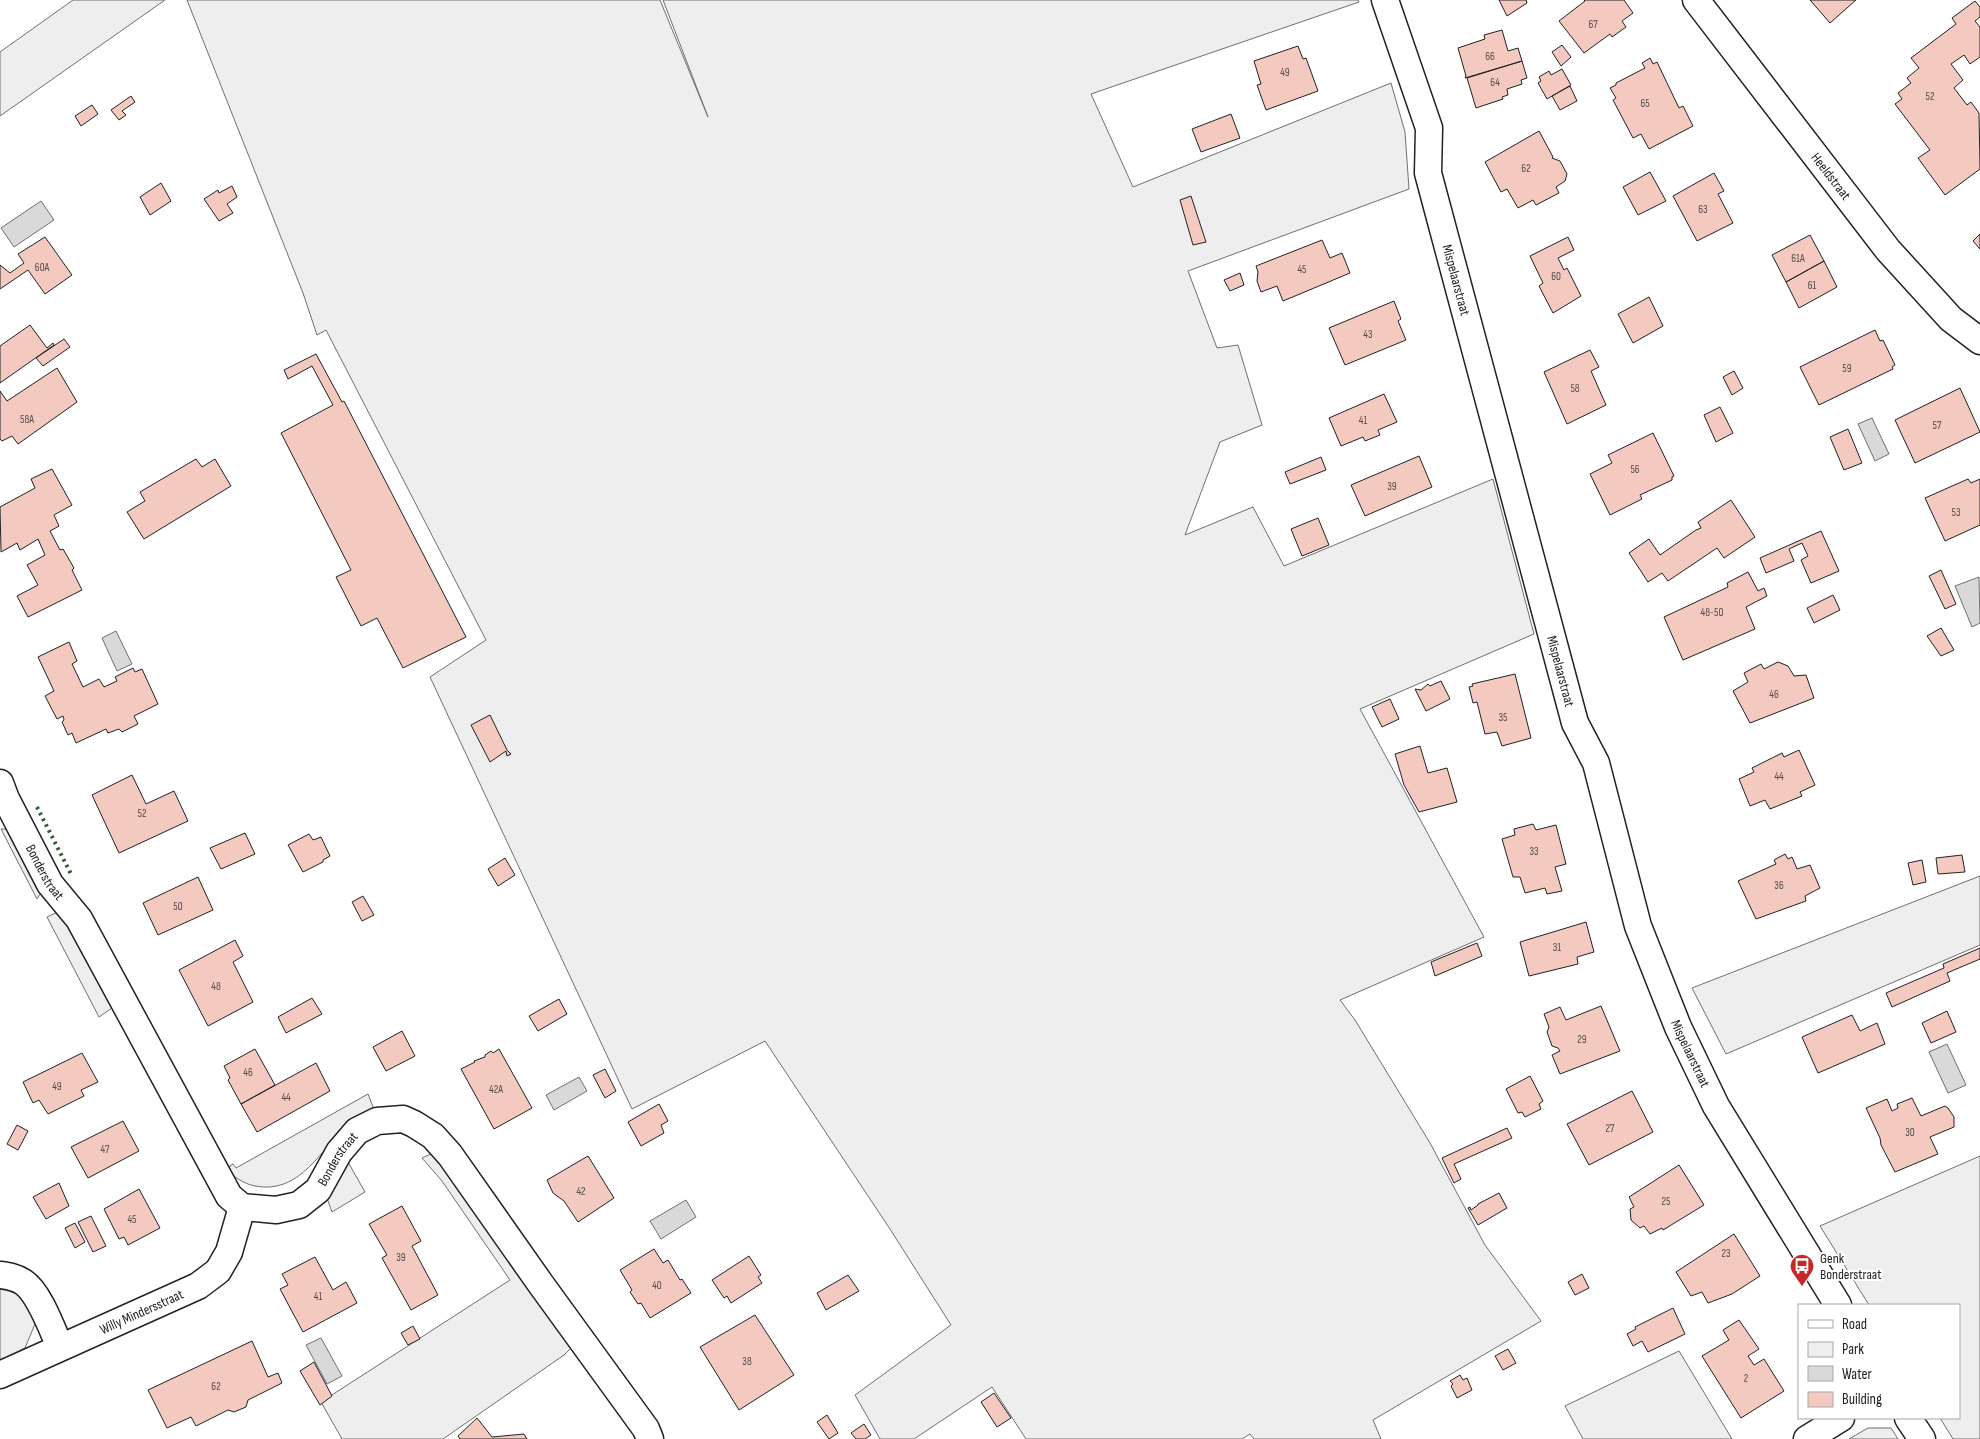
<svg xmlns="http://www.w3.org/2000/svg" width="1980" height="1439" font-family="'Sofia Sans Condensed',sans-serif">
<rect width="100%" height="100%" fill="#fff"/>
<!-- green -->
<path fill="#eee" stroke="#6f6f6f" d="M73,0H165L0,116V52Z
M187,0H660L708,117L663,0H1358L1359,2L1091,94L1133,187L1391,83L1405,132L1409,189L1188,271L1217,348L1238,345L1262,425L1220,442L1185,535L1253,507L1284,566L1493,479L1534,634L1360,709L1484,937L1340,1000L1355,1020L1430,1143L1485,1245L1541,1321L1373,1420L1381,1439H1254L1250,1434L1242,1439H1026L992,1387L914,1439H880L855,1395L951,1325L890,1229L765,1041L632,1109L430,677L486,640L326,330L317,335L303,293Z
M1,829H10L42,891L37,899Z
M1980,876V945L1726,1054L1692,988Z
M58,912L78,938L115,1006L99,1017L47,917Z
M368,1094L375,1112C368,1115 356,1117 350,1123C321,1148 301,1195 255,1186C245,1184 232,1177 227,1168L233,1164L236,1168Z
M435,1152L573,1346L564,1355L443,1439H342L321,1402L510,1280L442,1181L422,1158Z
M1980,1156V1439H1953L1940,1418H1959V1305H1869L1820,1226Z
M348,1162L365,1192L332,1212L327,1198Z
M0,1286H10L28,1303L35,1324L25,1348L0,1361Z
M1679,1351L1732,1439H1583L1565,1406Z
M1868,1428H1891L1898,1439H1849Z"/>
<!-- water -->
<path fill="#d9d9d9" stroke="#6f6f6f" d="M41,201L54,220L14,247L1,228Z
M1872,418L1889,454L1875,461L1858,424Z
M1979,577L1980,623L1972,627L1955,586Z
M116,631L132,664L117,671L102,638Z
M1947,1044L1966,1085L1948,1093L1929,1052Z
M579,1077L587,1091L554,1110L546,1095Z
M686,1200L696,1217L661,1239L650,1221Z
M321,1338L342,1376L327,1384L306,1345Z"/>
<!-- building -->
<path fill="#f3c9c0" stroke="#222" d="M1499,0H1526L1527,3L1507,16Z
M1584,0H1624L1633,13L1622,21L1626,27L1612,37L1610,34L1584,53L1559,21L1585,1Z
M1810,0H1856L1830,23Z
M1975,1L1980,7V17L1975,21L1980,27V57L1970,64L1964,55L1951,64L1963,80L1954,88L1967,105L1971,102L1979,113L1980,169L1945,195L1918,158L1930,150L1895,104L1902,99L1898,93L1911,83L1907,78L1919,68L1911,58L1956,24L1952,18Z
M1502,30L1508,51L1518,48L1522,61L1465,78L1466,76L1458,48L1485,39L1484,35Z
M1562,45L1571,57L1561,66L1552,52Z
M1298,46L1303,59L1306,58L1318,91L1266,110L1257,85L1261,84L1254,61Z
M1650,58L1653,64L1657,62L1679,108L1683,106L1693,126L1649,149L1641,134L1633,138L1613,100L1616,98L1610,88L1616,85V83L1645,68L1642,63Z
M1522,61L1527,78L1521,80L1522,84L1507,89L1508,95L1502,97L1503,99L1476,108L1467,78Z
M1562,69L1571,85L1547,99L1538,83L1541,81L1539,77L1549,71L1551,75Z
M1570,86L1577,101L1560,110L1552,96Z
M131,96L135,102L122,111L126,115L119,120L111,110Z
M92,105L98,114L81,126L75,116Z
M1231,114L1240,138L1201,152L1192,129Z
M1539,131L1553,157L1552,158L1560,161L1567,174L1565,181L1556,187L1559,193L1536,205L1533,200L1518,208L1507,189L1501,192L1485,162Z
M1650,172L1666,201L1638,215L1623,187Z
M1714,173L1724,191L1718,194L1733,223L1697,241L1673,196Z
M161,183L171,201L150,215L140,197Z
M232,186L237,197L227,204L233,213L219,221L204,199L218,190L219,193Z
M1191,196L1206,242L1193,245L1180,200Z
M1980,234V249L1973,241Z
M1810,235L1824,261L1786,282L1772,255Z
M45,237L72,275L45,294L28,270L0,289V265L10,273L24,263L18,254Z
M1568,237L1574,250L1558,258L1564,270L1567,268L1581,296L1553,313L1539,286L1543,283L1530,256Z
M1322,240L1330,258L1342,253L1350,273L1283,301L1277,286L1261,292L1257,281L1258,272L1256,266Z
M1824,261L1837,287L1799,308L1786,282Z
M1240,273L1244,285L1230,291L1224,280Z
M1649,297L1663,326L1633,343L1618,314Z
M1394,301L1401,319L1398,321L1406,340L1345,365L1329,328Z
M30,325L47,348L53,343L54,345L0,383V346Z
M1875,330L1880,341L1883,340L1895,365L1892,367L1893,369L1819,405L1800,367Z
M64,339L70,347L43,366L36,358Z
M1590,350L1599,367L1591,371L1606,405L1567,424L1544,372Z
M316,354L342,402L344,401L466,637L403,668L377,618L361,626L336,577L351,570L281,433L333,405L312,366L288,379L284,370Z
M57,368L77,402L18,444L12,436L2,441L0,439V391L7,401Z
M1734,371L1743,388L1732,395L1723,377Z
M1960,388L1980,432L1915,463L1895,420Z
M1384,394L1397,422L1378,430L1380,435L1365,441L1363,437L1341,446L1329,418Z
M1720,407L1733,433L1716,442L1704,415Z
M1848,429L1862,463L1844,470L1830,437Z
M1653,433L1674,476L1672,477V480L1640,495L1642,499L1610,515L1590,474L1612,463L1608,455Z
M1419,456L1432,487L1365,516L1351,485Z
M1321,457L1326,470L1290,484L1285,472Z
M196,459L202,467L215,459L231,486L144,539L127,512L145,501L140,492Z
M52,469L72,505L54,515L59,526L50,531L60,550L63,549L74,568L72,570L82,590L28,617L17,596L38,585L27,565L45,555L38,539L20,550L17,543L1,552L0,507L35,488L31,479Z
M1968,479L1971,483L1980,479V525L1945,541L1925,498Z
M1731,500L1755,537L1724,558L1717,548L1668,581L1662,573L1648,582L1629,553L1649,539L1660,555L1696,530L1701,528L1698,522Z
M1318,518L1329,545L1302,556L1291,529Z
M1821,531L1839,571L1811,583L1801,560L1808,556L1802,543L1789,549L1794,561L1766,573L1760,558Z
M1941,570L1956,604L1945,609L1929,576Z
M1748,572L1758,591L1764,588L1767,596L1746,607L1755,629L1683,660L1664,617L1728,587L1727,583Z
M1833,595L1840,610L1814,623L1807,608Z
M1941,628L1954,650L1941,656L1927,636Z
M69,642L77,661L72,664L83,687L99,679L104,687L117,681L115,677L133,668L135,672L142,669L158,704L134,716L138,724L122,732L119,729L108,733L106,729L76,743L72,733L68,735L62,722L64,720L63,716L57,719L45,696L54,691L38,657Z
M1778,662L1788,666L1794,676L1806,675L1814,698L1750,723L1733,691L1748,682L1744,673L1761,664L1764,669Z
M1515,674L1531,738L1502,746L1497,732L1485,734L1477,702L1473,703L1469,687L1473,686L1472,684Z
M1441,681L1450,699L1426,711L1415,689L1421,690L1428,684L1430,686Z
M1390,699L1399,719L1382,727L1372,707Z
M490,715L507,750L511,754L507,756L506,751L490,762L471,725Z
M1420,746L1428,773L1447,768L1457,802L1419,812L1404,785L1395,754Z
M1799,750L1815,785L1800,792L1802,796L1770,809L1765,800L1750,806L1739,779L1754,772L1752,768L1782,753L1784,757Z
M132,775L146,804L174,791L188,821L119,853L92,795Z
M1533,824L1536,830L1556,825L1566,864L1555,867L1562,891L1547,894L1545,888L1525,893L1520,877H1513L1502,839L1515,835L1514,829Z
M245,833L255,854L221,869L210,848Z
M309,834L313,840L321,837L330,856L323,860V862L303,872L288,845Z
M1785,854L1788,859L1792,857L1797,869L1810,865L1820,888L1805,896L1806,901L1756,919L1738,881L1776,864L1774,860Z
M1962,855L1965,872L1938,874L1936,858Z
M505,858L515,875L498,886L488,869Z
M1922,860L1926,882L1913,885L1908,863Z
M198,877L213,910L158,935L143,903Z
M363,896L374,915L362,921L352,902Z
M1586,922L1594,952L1577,957L1578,964L1529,976L1520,942Z
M235,940L243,956L233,962L253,1002L208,1026L179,970Z
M1477,943L1482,956L1435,976L1431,962Z
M1980,948V959L1947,973L1950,981L1892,1007L1886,993L1944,968L1943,964Z
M312,998L322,1014L286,1033L278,1017Z
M559,999L567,1014L538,1031L529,1016Z
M1601,1006L1620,1051L1560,1074L1552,1055L1560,1051L1558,1048L1552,1046L1547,1032L1549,1027L1544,1014L1560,1007L1566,1020Z
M1947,1011L1956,1032L1931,1043L1922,1023Z
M1852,1015L1860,1031L1877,1023L1885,1044L1818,1073L1802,1037Z
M402,1031L415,1056L386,1071L373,1047Z
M255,1049L275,1085L241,1104L228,1080L230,1078L224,1066Z
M499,1049L532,1108L494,1129L461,1069L475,1062L474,1061L485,1057V1055L491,1051L493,1053Z
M82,1053L98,1082L81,1090L84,1096L48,1114L39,1100L33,1103L23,1082Z
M316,1063L330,1091L257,1132L241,1104Z
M605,1069L616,1091L605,1098L593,1075Z
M1530,1076L1543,1101L1539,1104L1541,1109L1525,1117L1522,1112L1518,1113L1506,1089Z
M1632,1091L1653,1132L1589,1165L1567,1124Z
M1912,1098L1921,1116L1945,1106L1948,1108L1954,1117V1127L1930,1137L1938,1154L1895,1172L1881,1145L1880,1138L1866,1108L1887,1099L1892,1111L1898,1108L1897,1104Z
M659,1104L668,1121L661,1125L664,1133L641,1146L628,1122Z
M123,1121L139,1151L88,1178L71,1147Z
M17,1125L28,1131L18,1150L7,1144Z
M1507,1128L1512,1138L1454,1164L1461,1179L1454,1183L1442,1158Z
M588,1156L614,1198L578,1222L564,1201L553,1193L547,1180Z
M1679,1165L1704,1205L1663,1230L1662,1228L1650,1234L1644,1226L1640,1228L1631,1220L1630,1209L1634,1207L1629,1197Z
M59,1183L69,1206L46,1219L33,1197Z
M139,1189L160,1228L128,1245L124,1237L119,1239L104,1209Z
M1499,1193L1507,1208L1478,1225L1468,1208L1470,1207L1471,1210L1478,1205V1204Z
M402,1206L421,1241L412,1246L438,1295L411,1310L382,1258L387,1255L369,1224Z
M91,1216L106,1246L93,1252L78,1222Z
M75,1223L85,1242L75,1248L65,1228Z
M1734,1234L1760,1276L1732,1294L1708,1303L1702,1292L1691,1296L1676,1272Z
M654,1249L663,1263L668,1260L680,1280L682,1279L691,1293L650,1318L641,1303L638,1304L630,1292L632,1290L620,1270Z
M749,1256L761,1275L758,1277L762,1283L731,1303L727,1296L724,1298L712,1280Z
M315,1257L333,1290L346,1282L357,1303L303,1332L280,1289L288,1285L282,1274Z
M1582,1274L1589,1288L1575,1295L1568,1282Z
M848,1275L859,1291L826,1310L817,1293Z
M1673,1308L1685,1334L1648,1352L1642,1341L1633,1346L1627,1334L1636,1329L1635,1327Z
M755,1315L794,1375L739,1410L700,1347Z
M1739,1320L1759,1349L1748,1356L1754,1365L1764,1359L1784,1391L1741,1418L1702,1356L1729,1340L1723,1330Z
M413,1326L420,1339L408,1345L401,1333Z
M252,1341L268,1377L278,1373L282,1383L248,1400L246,1407L234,1412L228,1410L196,1426L191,1417L167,1428L148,1390Z
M1508,1349L1516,1363L1503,1370L1495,1356Z
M314,1362L332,1396L320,1405L300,1371Z
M1460,1375L1463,1380L1467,1378L1472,1390L1457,1398L1451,1386L1453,1384L1450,1381Z
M994,1393L1011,1418L997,1427L981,1402Z
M827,1415L838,1433L829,1439L817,1422Z
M477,1418L492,1437L524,1434L527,1439H460L458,1436Z
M864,1424L871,1435L865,1439H856L851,1433Z"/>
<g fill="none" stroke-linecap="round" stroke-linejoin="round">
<defs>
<g id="street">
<path id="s1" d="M1385,0L1429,128L1428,173L1575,723L1596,763L1638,926L1678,1027L1716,1106L1838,1305"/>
<path id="s2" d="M1696,0L1888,250L1951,319L1980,341"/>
<path id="s3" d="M0,783L6,799L50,884L79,919L229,1196L242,1207L276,1210L299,1205L318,1190L339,1152L357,1131L377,1121L403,1119L414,1124L433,1136L450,1155L540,1283L646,1429L650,1439"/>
<path d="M0,1275C8,1276 16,1277 23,1282C39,1292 52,1329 60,1347"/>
<path id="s4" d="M0,1375L198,1286L218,1271L229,1252L242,1207"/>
<path d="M1908,1418L1922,1439"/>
<path d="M1807,1439L1841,1418"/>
</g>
</defs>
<!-- street casing -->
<use href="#street" stroke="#222" stroke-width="29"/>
<!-- street -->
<use href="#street" stroke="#fff" stroke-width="26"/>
<!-- hedge -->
<path stroke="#2f5e38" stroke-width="4" stroke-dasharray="2.5 4" stroke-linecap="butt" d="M37,807L72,876"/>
</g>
<!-- icons -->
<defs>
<symbol id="bus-pin" viewBox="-11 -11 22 30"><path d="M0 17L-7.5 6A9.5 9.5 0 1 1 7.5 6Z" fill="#c62828" stroke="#fff"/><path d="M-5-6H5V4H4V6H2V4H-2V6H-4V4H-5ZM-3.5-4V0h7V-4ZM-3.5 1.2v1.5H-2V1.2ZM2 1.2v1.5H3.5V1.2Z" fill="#fff"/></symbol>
</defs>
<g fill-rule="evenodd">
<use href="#bus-pin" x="1788" y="1252" width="28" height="38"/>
</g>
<g text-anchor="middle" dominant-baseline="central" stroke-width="4" stroke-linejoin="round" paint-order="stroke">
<!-- number labels -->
<g font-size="11" fill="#564c4a">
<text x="1593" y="24">67</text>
<text x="1490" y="56">66</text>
<text x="1285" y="72">49</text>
<text x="1495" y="82">64</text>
<text x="1930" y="96">52</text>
<text x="1645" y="103">65</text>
<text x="1526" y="168">62</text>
<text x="1703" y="209">63</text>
<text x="1798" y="258">61A</text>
<text x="42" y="267">60A</text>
<text x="1302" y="269">45</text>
<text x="1556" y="276">60</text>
<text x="1812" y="285">61</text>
<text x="1368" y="334">43</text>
<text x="1847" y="368">59</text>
<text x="1575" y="388">58</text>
<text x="27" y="419">58A</text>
<text x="1363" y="420">41</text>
<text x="1937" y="425">57</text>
<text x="1635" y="469">56</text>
<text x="1392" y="486">39</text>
<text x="1956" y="512">53</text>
<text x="1712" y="612">48-50</text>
<text x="1774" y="694">46</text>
<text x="1503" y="717">35</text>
<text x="1779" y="776">44</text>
<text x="142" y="813">52</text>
<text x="1534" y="851">33</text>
<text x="1779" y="885">36</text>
<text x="178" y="906">50</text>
<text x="1557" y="947">31</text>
<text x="216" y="986">48</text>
<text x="1582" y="1039">29</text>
<text x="248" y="1072">46</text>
<text x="57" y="1086">49</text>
<text x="496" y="1089">42A</text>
<text x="286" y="1097">44</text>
<text x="1610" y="1128">27</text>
<text x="1910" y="1132">30</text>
<text x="105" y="1149">47</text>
<text x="581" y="1191">42</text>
<text x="1666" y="1201">25</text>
<text x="132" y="1219">45</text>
<text x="1726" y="1253">23</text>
<text x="401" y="1257">39</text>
<text x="657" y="1285">40</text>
<text x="318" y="1296">41</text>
<text x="747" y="1361">38</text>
<text x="1746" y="1378">2</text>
<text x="216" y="1386">62</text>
</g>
<!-- street labels -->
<g font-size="14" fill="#222" stroke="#fff">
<text stroke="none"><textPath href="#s2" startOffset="222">Heeldstraat</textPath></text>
<text stroke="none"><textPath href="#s1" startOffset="291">Mispelaarstraat</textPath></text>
<text stroke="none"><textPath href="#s1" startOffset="696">Mispelaarstraat</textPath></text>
<text stroke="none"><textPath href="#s3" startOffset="100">Bonderstraat</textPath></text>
<text stroke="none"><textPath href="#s1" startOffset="1101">Mispelaarstraat</textPath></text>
<text stroke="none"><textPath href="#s3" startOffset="609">Bonderstraat</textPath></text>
<text stroke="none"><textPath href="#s4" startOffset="155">Willy Mindersstraat</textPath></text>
</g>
<!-- poi labels -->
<g font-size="14" fill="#222" stroke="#fff" text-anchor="start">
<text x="1820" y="1258">Genk<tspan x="1820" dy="16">Bonderstraat</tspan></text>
</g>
</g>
<!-- legend -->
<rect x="1798" y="1304" width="162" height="115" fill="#ffffff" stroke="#a7a7a7"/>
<rect x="1808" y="1320" width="25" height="8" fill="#ffffff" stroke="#a7a7a7"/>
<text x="1842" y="1329" font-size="15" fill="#222222">Road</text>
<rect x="1808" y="1342" width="25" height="15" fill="#eeeeee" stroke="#a7a7a7"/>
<text x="1842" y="1354" font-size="15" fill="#222222">Park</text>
<rect x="1808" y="1366" width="25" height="15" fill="#d9d9d9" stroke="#a7a7a7"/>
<text x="1842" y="1379" font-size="15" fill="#222222">Water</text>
<rect x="1808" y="1392" width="25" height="15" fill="#f3c9c0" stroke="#a7a7a7"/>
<text x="1842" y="1404" font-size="15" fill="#222222">Building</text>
</svg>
